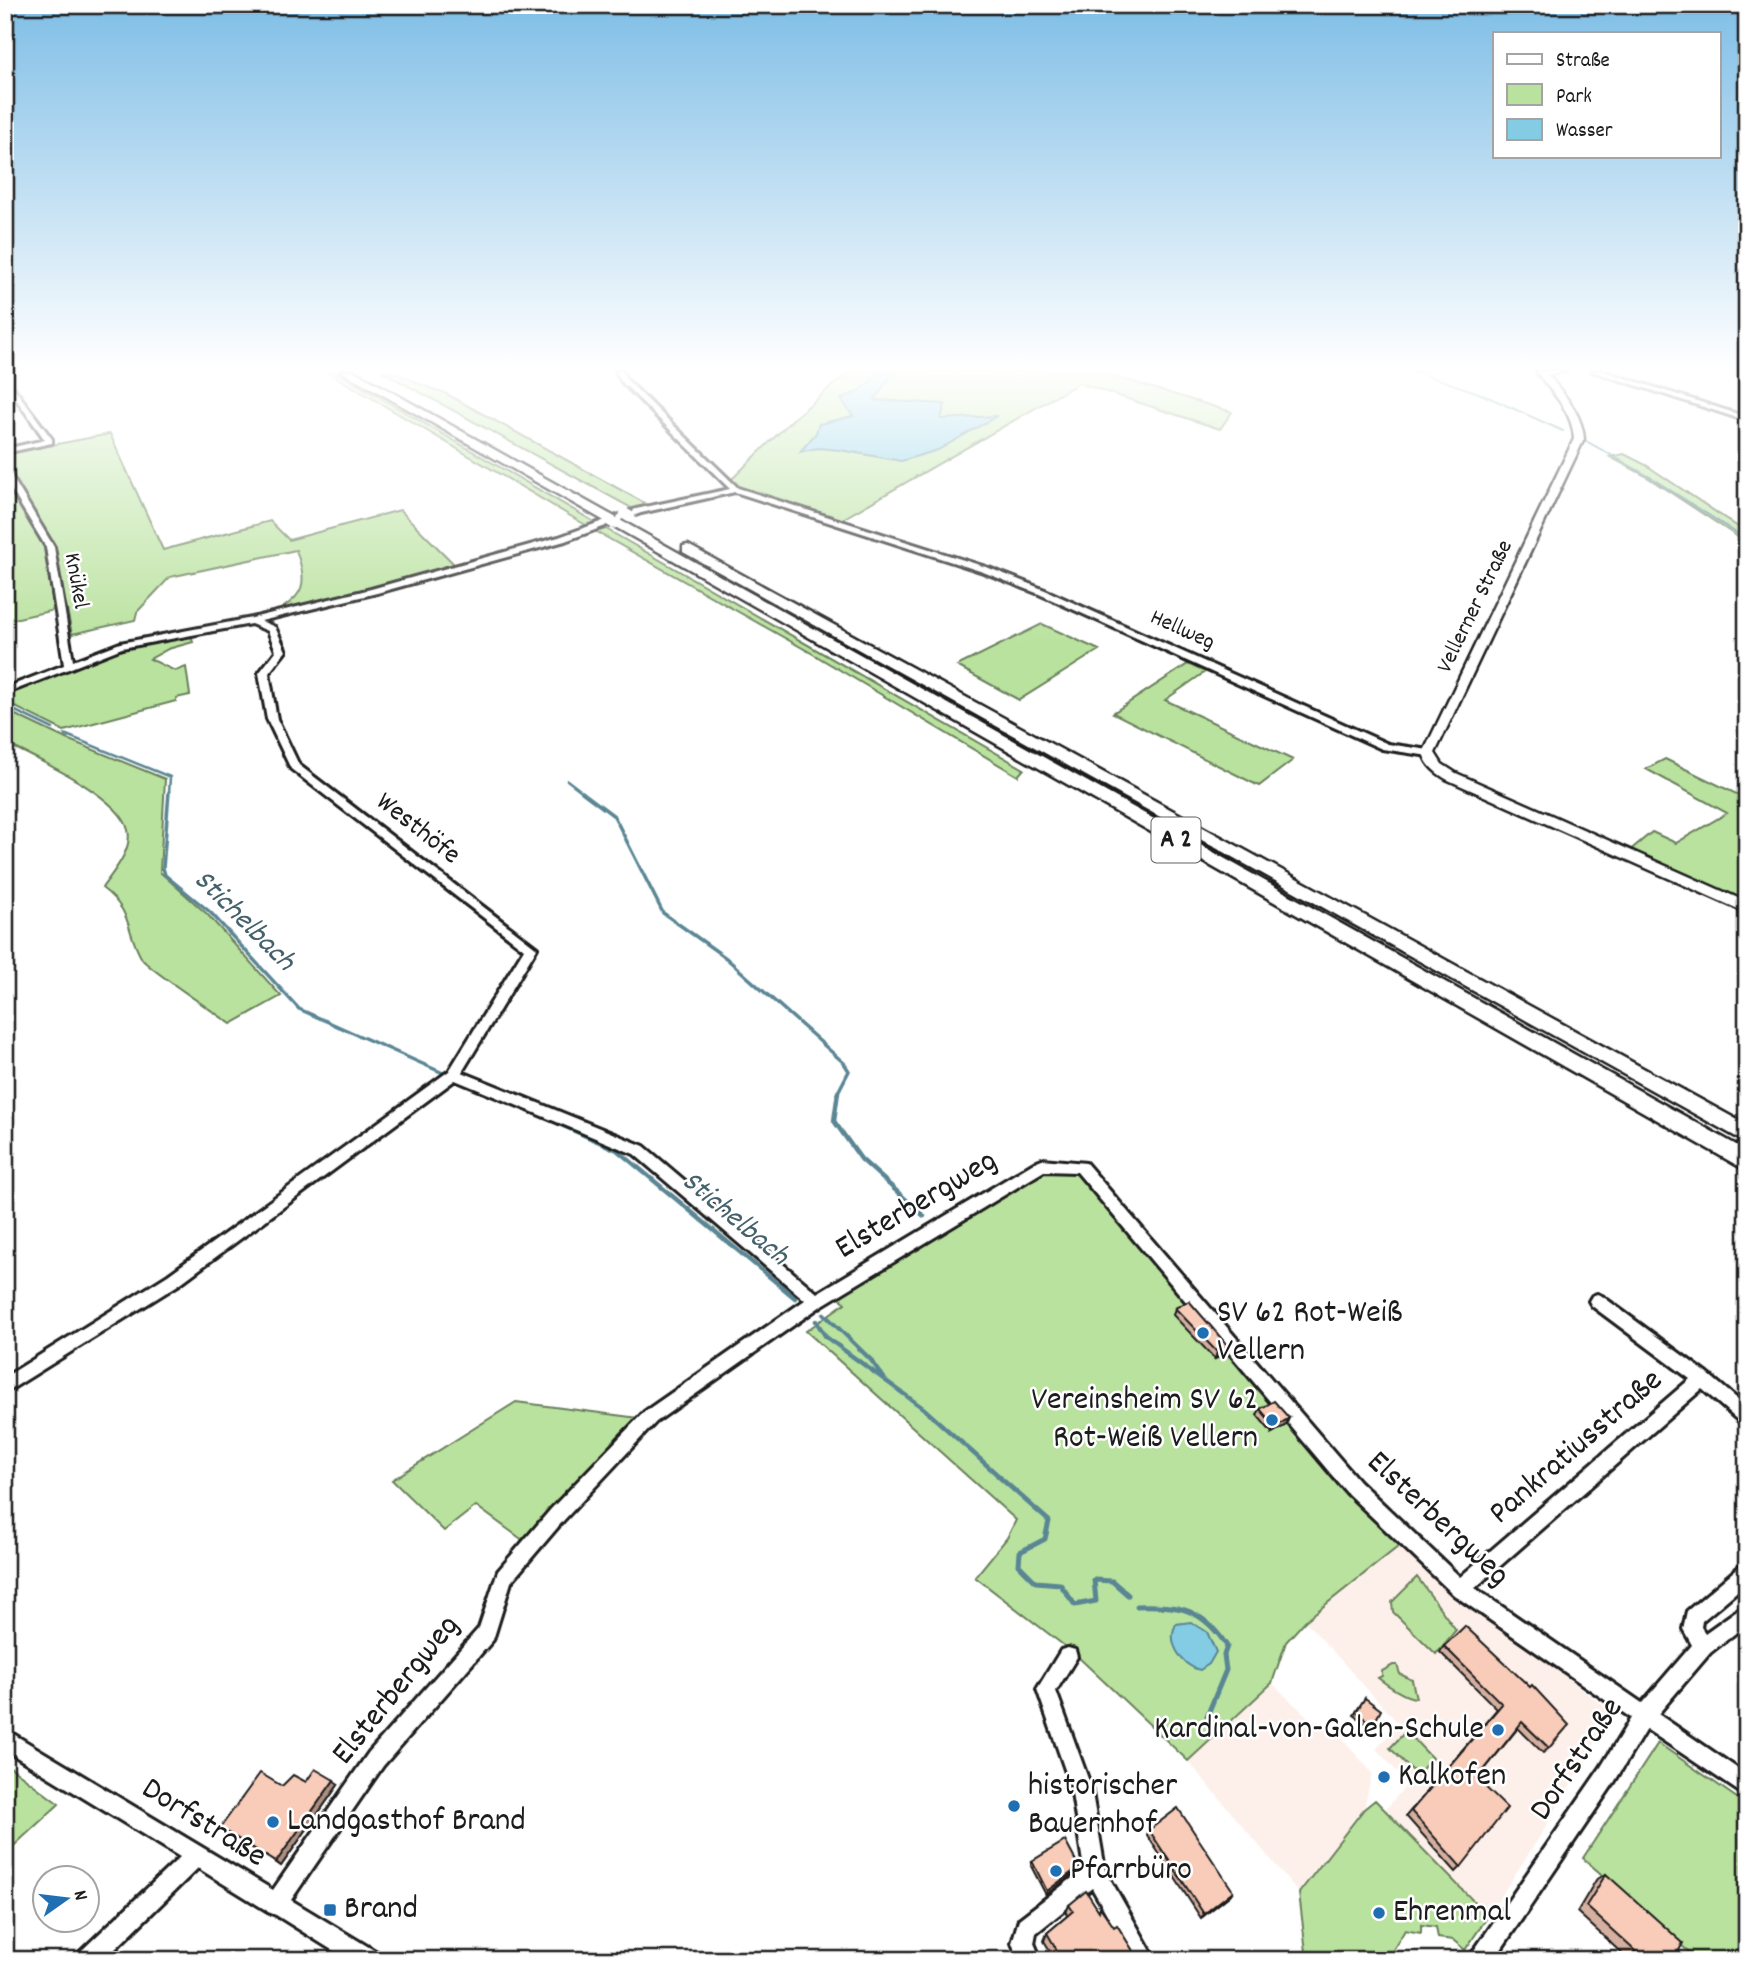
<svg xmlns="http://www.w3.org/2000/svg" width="1752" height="1965" font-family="Dekko,sans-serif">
<rect width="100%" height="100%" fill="#fff"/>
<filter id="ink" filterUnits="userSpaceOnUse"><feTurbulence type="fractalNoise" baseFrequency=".0143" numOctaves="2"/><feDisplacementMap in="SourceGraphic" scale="14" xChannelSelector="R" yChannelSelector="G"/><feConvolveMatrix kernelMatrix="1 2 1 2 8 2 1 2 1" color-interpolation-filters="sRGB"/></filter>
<g filter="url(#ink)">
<!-- built -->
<path fill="#fdf0ea" d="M1404,1542L1482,1612L1613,1713L1542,1833L1488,1916L1384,1811L1408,1783L1376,1749L1399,1724L1305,1621Z
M1272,1683L1309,1718L1338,1733L1372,1773L1364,1809L1299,1893L1188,1761Z"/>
<!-- green -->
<path fill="#b9e29e" stroke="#6a7f5d" stroke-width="2" d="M326,371H334L598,524L589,527Z
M381,371C405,371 420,388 443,392L650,506L635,510Z
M850,371H1097L1232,412L1220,429L1079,383L839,521L735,490L731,480L794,418Z
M110,434L163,550L270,521L289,540L400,510L455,565L275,613C305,594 308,585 296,550L170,577L137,612L135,620L72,634L54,545L5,463V454Z
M1624,454L1646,465L1747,533V543L1644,475L1610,457Z
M5,481L44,547L54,610L5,621Z
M606,529L1024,769L1018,776L813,654L597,532Z
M1042,624L1099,650L1019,700L957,666Z
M190,634L193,642L168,649L150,659L175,671L186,667L190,695L176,698V701L64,731L5,702V694L120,648Z
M1188,664L1205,672L1165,700L1293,760L1259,786L1113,713Z
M5,710L62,737L165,779L160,872L207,914L281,996L231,1024C217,1014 147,968 142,959C125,931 134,912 102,888C113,872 133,850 128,830C120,796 35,758 5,743Z
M1665,759L1747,799V903L1628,852L1652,832L1676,843L1727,813L1646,769Z
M1044,1169L1079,1170L1404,1542L1305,1621L1286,1642L1272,1683L1188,1761L1075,1654L975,1577L1007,1538L1016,1520L806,1331L845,1303L840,1297L885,1265Z
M516,1402L646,1419L524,1541L476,1506L444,1531L392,1480Z
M1417,1577L1456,1630L1436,1654L1393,1612L1392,1602Z
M1393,1665H1397L1400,1674L1412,1680L1416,1698C1406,1698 1387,1685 1378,1678L1382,1676V1671Z
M1406,1731L1432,1758L1417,1775L1390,1748Z
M1658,1743L1747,1805V1960H1698L1583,1858Z
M5,1763L59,1804L5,1854Z
M1375,1800L1488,1916L1465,1950L1453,1940L1438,1938L1436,1927L1421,1925V1933L1405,1930L1387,1960H1307L1299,1893L1364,1809Z"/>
<!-- water -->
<path fill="#83cce4" stroke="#5a8694" stroke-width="2" d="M883,371L893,372L875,400L945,404L941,419L997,416L938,450L901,461L840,450L818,448L800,452L816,433L819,424L853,416L841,399L859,391Z
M1191,1622L1207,1632L1216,1652L1209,1664L1200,1670C1182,1666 1166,1642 1176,1624Z"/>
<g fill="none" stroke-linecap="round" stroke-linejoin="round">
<!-- stream-far4 -->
<path stroke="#5a8694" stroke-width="2" d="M1414,371L1479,393L1563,431
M1586,441L1650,477L1747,540"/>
<!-- stream-far3 -->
<path stroke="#5a8694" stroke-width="2.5" d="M5,706L53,729
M64,734L170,777L169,793
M567,780L584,793"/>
<!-- stream-far2 -->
<path stroke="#5a8694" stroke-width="3.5" d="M169,792L163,868L165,875L210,912L299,1009L443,1073
M582,792L614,816L663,913L726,958L844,1063L849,1071L837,1094"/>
<!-- stream-far1 -->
<path stroke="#5a8694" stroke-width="4.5" d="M838,1092L834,1121L861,1159L924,1216
M539,1115L617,1150L795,1298
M824,1314L871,1360L884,1378
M816,1321L826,1337L923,1408L1000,1477"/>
<!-- stream -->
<path stroke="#5a8694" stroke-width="5" d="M998,1476L1049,1521L1045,1539L1020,1552L1019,1565L1036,1582L1060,1584L1075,1605L1096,1601L1094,1580L1112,1581L1128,1595
M1137,1606C1180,1605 1202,1608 1227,1646L1224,1655L1226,1670L1207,1716"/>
<defs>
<path id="minor" d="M616,371H622L626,379L738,488L989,568L1045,590L1388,744L1429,750L1434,753L1429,756L1382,749L1039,594L983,572L735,492L641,513L565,541L377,593L261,621L275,627L286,651L269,673L277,719L299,765L537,948L462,1072L644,1146L817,1293L1037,1161L1042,1159L1086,1163L1359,1481L1460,1577L1690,1379L1592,1306L1589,1301L1592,1296L1597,1294L1602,1296L1708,1374L1747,1407V1426L1741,1423L1702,1389L1475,1588L1642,1703L1692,1645L1683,1629L1687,1611L1741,1565L1747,1562V1583L1702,1621L1701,1627L1705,1633L1747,1603V1624L1710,1653L1658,1714L1747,1775V1797L1646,1729L1615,1781L1494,1960H1470L1473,1952L1601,1767L1631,1718L1454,1595L1347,1493L1077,1172L1044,1171L821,1306L656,1422L563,1521L511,1582L493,1640L383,1766L291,1900L377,1952L380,1960H348L276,1915L268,1912L266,1910L198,1868L104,1960H77L80,1952L180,1857L5,1750V1729L273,1890L369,1752L479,1628L498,1571L551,1509L644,1412L805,1300L634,1154L455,1080L178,1285L5,1393V1377L168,1275L449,1071L524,949L291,769L267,719L259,673L276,651L268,631L251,624L122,648L5,694V688L64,665L46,547L5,479V470L9,472L54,547L73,661L120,643L252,618L371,589L559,537L636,509L730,489L621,381Z
M1546,371H1566L1541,376L1538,374Z
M1592,371H1603L1747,417V421Z
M5,376L52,439V443L5,453V449L45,440L5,383Z
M1068,1648L1075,1650L1077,1657L1056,1691L1091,1787L1105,1870L1156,1960H1133L1092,1888L1036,1933L1034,1943L1041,1960H1019L1012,1943L1019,1919L1084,1869L1071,1787L1037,1689L1061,1650Z"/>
<path id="major" d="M1536,371H1545C1561,392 1582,411 1584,439L1435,753L1442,764L1456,773L1747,902V913L1446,779C1435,772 1427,766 1423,753L1574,439C1573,411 1552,393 1536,371Z"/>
<path id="highway" d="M341,371H354L1747,1151V1171Z
M688,545L1747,1125V1143L683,552V546Z"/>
</defs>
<!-- minor casing -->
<use href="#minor" stroke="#1c1c1c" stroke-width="6"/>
<!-- major casing -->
<use href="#major" stroke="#1c1c1c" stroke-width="5"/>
<!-- highway casing -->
<use href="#highway" stroke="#1c1c1c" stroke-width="5"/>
<!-- minor -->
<use href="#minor" fill="#fff" fill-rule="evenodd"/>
<!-- major -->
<use href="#major" fill="#fff" fill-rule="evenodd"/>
<!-- highway -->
<use href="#highway" fill="#fff" fill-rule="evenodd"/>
<defs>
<path id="highway-bridge" d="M625,514L630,517
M609,520L614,523"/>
</defs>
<!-- highway-bridge casing -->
<use href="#highway-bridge" stroke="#1c1c1c" stroke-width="15" stroke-linecap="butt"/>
<!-- highway-bridge -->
<use href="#highway-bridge" stroke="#fff" stroke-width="11"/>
</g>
<!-- wall -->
<path fill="#d5af9f" stroke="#1c1c1c" stroke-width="2" d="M1175,1308L1226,1353L1215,1359L1173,1315Z
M1260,1409L1286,1425L1272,1433L1257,1415Z
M1444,1646L1549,1748L1543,1753L1518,1728L1477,1779L1461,1867L1456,1872L1406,1816L1497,1709L1440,1652Z
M1365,1698L1373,1725L1371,1727L1354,1715Z
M306,1782L338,1785L281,1866L220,1828L282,1786Z
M1149,1830L1233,1891L1230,1895L1201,1918L1147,1835Z
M1032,1861L1079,1867L1077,1871L1046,1895L1031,1866Z
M1606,1874L1674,1960H1629L1577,1912L1596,1880Z
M1069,1905L1098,1911L1114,1927L1135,1954L1139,1958L1150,1960H1050L1052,1954L1044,1941L1047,1933L1067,1916L1066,1913Z"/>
<!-- shaded-wall -->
<path fill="#ae8f82" stroke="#1c1c1c" stroke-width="2" d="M1228,1346L1226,1353L1215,1359L1217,1352Z
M1289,1418L1286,1425L1272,1433L1275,1427Z
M334,1780L338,1785L281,1866L276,1862Z
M1079,1867L1077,1871L1046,1895L1047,1891Z
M1233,1891L1230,1895L1201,1918L1204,1914Z"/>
<!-- building -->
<path fill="#f8ccb9" stroke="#1c1c1c" stroke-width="2" d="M1189,1301L1228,1346L1217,1352L1175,1308Z
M1274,1401L1289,1418L1275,1427L1260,1409Z
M1465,1626L1530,1687L1532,1685L1569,1725L1549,1748L1522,1722L1477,1779L1507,1808L1461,1867L1411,1811L1502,1704L1444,1646Z
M1365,1698L1381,1710L1373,1725L1356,1712Z
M315,1769L334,1780L276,1862L220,1828L260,1773L282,1786L293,1775L306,1782Z
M1178,1808L1233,1891L1204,1914L1149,1830Z
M1065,1841L1079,1867L1047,1891L1032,1861Z
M1606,1874L1683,1943L1674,1960H1645L1586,1906Z
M1086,1891L1099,1911L1100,1907L1114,1927L1117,1925L1135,1954L1139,1958L1147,1955L1150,1960H1056L1052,1954L1057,1950L1047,1933L1073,1911L1069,1905Z"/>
</g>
<!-- sky -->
<linearGradient id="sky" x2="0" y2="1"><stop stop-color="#7fbee6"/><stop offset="0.57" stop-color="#fff"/><stop offset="1" stop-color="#fff" stop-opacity="0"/></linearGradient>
<rect width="1752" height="646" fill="url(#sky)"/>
<!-- markers -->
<g fill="#1f6fb2" stroke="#fff" stroke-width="2.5">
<circle cx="1203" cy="1333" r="7"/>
<circle cx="1272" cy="1420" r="7"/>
<circle cx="1498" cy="1730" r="7"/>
<circle cx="1384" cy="1777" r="7"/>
<circle cx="1014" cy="1806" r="7"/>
<circle cx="273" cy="1822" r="7"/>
<circle cx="1056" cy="1871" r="7"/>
<rect x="323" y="1903" width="14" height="14" rx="3.5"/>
<circle cx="1379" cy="1913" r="7"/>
</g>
<g text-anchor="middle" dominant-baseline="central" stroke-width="5" stroke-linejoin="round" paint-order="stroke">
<!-- far-street labels -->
<g font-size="23" fill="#1c1c1c" stroke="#fff">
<text transform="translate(75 581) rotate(80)">Knükel</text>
<text transform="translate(1476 607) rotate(-64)">Vellerner Straße</text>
<text transform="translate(1182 631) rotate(24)">Hellweg</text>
</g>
<!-- shield labels -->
<rect fill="#fff" stroke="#606060" stroke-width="2" x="1151.5" y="817.5" width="49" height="45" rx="5"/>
<g font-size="26" font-weight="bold" fill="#1c1c1c">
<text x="1176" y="840">A 2</text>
</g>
<!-- street labels -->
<g font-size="28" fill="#1c1c1c" stroke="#fff">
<text transform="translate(417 830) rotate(38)">Westhöfe</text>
</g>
<!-- water labels -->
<g font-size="30" font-style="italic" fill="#45626c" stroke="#fff">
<text transform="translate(243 922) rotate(45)">Stichelbach</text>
<text transform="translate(734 1220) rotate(40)">Stichelbach</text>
</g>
<!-- near-street labels -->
<g font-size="33" fill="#1c1c1c" stroke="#fff">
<text transform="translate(917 1206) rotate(-31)">Elsterbergweg</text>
<text transform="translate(1577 1448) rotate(-41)">Pankratiusstraße</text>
<text transform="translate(1437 1520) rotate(43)">Elsterbergweg</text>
<text transform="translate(397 1691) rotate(-51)">Elsterbergweg</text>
<text transform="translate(1578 1760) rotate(-56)">Dorfstraße</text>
<text transform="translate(203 1824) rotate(32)">Dorfstraße</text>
</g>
<!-- near-poi labels -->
<g font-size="33" fill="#1c1c1c" stroke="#fff" text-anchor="start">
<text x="1217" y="1314">SV 62 Rot-Weiß<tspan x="1217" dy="38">Vellern</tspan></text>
<text x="1258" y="1401" text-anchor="end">Vereinsheim SV 62<tspan x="1258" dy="38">Rot-Weiß Vellern</tspan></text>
<text x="1484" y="1730" text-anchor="end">Kardinal-von-Galen-Schule</text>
<text x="1398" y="1777">Kalkofen</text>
<text x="1028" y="1787">historischer<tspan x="1028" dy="38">Bauernhof</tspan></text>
<text x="287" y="1822">Landgasthof Brand</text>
<text x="1070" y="1871">Pfarrbüro</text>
<text x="344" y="1910">Brand</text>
<text x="1393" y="1913">Ehrenmal</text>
</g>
</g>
<!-- margin -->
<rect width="1752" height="1965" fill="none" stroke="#fff" stroke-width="28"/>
<rect x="14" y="14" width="1724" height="1937" fill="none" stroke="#1c1c1c" stroke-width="2.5" filter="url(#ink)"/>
<!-- legend -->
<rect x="1493" y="32" width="228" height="126" fill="#ffffff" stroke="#a4a4a4" stroke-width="2"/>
<rect x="1507" y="54" width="35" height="10" fill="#ffffff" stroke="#a4a4a4" stroke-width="2"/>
<text x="1556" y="66" font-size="21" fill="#1c1c1c">Straße</text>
<rect x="1507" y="84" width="35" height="21" fill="#b9e29e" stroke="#a4a4a4" stroke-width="2"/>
<text x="1556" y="102" font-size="21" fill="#1c1c1c">Park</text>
<rect x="1507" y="119" width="35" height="21" fill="#83cce4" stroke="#a4a4a4" stroke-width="2"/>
<text x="1556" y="136" font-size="21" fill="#1c1c1c">Wasser</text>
<!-- north arrow -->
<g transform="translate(66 1899) rotate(76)"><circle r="33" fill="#ffffff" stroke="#a4a4a4" stroke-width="2"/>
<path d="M0-5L12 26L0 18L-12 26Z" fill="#1f6fb2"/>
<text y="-10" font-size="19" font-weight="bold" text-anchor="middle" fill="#1c1c1c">N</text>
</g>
</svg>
